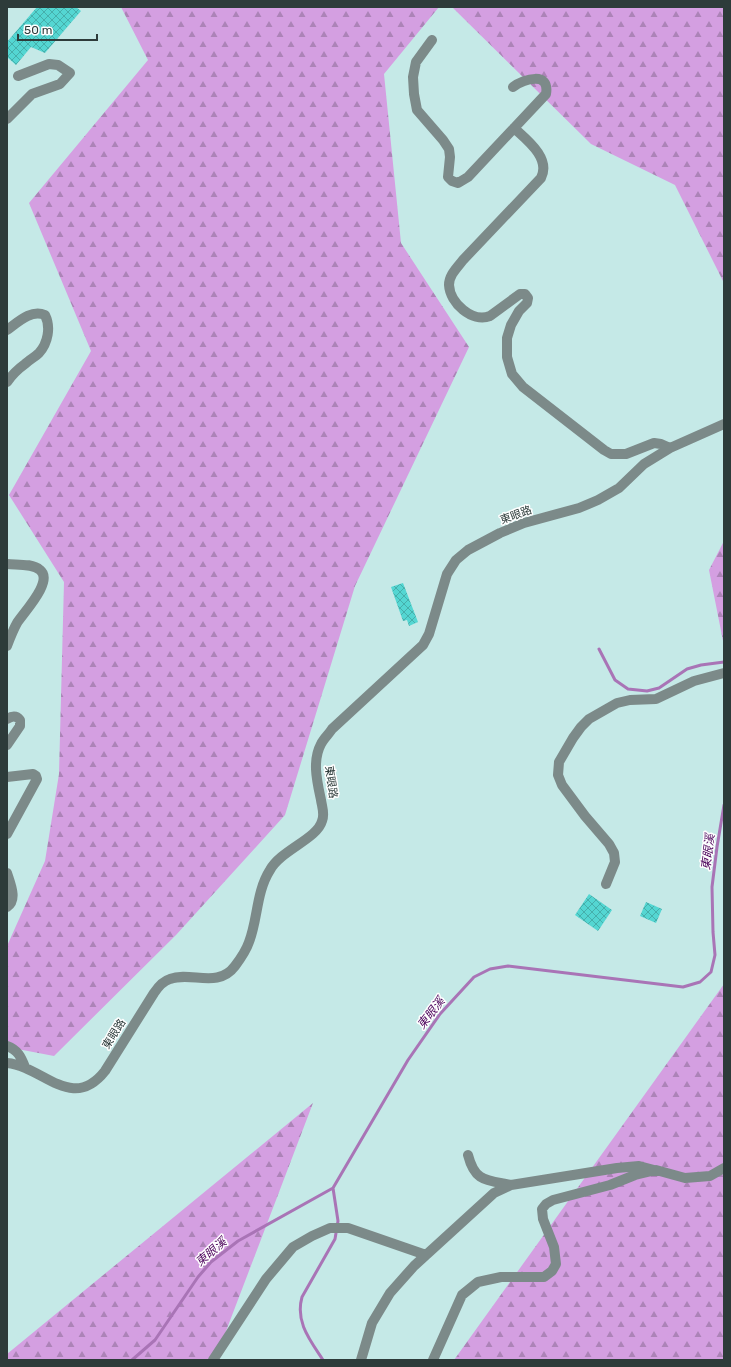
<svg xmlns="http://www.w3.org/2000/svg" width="731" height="1367" font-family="Rubik,'Noto Sans TC',sans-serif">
<defs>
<pattern id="forest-firs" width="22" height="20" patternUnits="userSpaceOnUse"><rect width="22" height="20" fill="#d49fe1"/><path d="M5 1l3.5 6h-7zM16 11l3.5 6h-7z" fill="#ac83b7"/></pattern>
<pattern id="building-cross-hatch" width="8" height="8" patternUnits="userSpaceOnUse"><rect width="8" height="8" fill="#54d6d2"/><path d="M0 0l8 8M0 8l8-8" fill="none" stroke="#46afab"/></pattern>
</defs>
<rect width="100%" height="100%" fill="#c5e9e7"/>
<!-- forest -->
<path fill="url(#forest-firs)" d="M121,7H439L384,74L401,243L469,347L355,586L285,815L176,935L54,1056L7,1047V946L45,861L59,774L64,582L9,495L91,351L29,203L148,60Z
M452,7H724V283L675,185L591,144Z
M724,541V646L709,570Z
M724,984V1360H454Z
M313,1103L215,1360H7V1354Z"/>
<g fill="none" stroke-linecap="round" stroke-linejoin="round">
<!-- stream -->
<path stroke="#a974b6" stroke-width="3" d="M599,649L615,680L628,689L647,691L659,688L687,669L701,665L724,662
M132,1360L155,1340L198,1277L211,1262L238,1241L333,1188L408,1060L440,1014L474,977L490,969L508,966L683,987L700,982L711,972L715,955L713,932L712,887L717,847L724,805
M323,1360C310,1340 295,1322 302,1297L335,1239L338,1221L333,1188"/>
</g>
<!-- building -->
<path fill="url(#building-cross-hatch)" d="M37,7H76L81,11L45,53L31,47L16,65L7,57V42Z
M403,583L418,622L409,626L407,620L403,621L391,587Z
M589,894L612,910L598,931L575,915Z
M646,902L662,909L656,923L640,916Z"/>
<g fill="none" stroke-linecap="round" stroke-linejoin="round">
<!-- minor -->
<path stroke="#7c8a89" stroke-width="10" d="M432,40L416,62L413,77L414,94L417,110L443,140L449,149L450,157L448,177L452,181L458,183L468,177L546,94C550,71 524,79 513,87
M7,119L32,94L60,84L70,73L58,65L49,64L18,76
M514,128C527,140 551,158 541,178L463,260C457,268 449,275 449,285C450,303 472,323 490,316L520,294H525L528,298L527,303L519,311L511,325L507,338V357L512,374L523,387L604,450L611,454H626L654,443L661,444L670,448
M7,330C18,322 31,309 45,315C51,327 48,343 39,353C35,357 29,360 25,364C18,369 12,375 7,382
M7,564C17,565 32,563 40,570C54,581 24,612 17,623C13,630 10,638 7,646
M7,719C12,716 16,715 20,720V726L7,745
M7,777L33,774L36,776L37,779L7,834
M7,873C10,883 18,900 7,907
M606,884L615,862L614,853L609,844L585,816L562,785L558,775L559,762L573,738L581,727L589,719L617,703L630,700L656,699L694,681L724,673
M7,1046C18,1050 21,1057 25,1067
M7,1063C43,1066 72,1113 105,1071L154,993C158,987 163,981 170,979C191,971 218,989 235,966C241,958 246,951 249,942C258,919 256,892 270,870C281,850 317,839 322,821C325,814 322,807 321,800C317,781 312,761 321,744C324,738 329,734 332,729L423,645L429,634L447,574L456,560L468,550L500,533L524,523L579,508L598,500L619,488L644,464L670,448L724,424
M468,1155C475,1182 486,1180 511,1185
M213,1360L266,1279L293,1247L312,1236L330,1228H348L426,1255
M361,1360L372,1323L390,1293L414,1266L494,1193L511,1185L617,1168L639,1166L654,1170
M433,1360L462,1295L478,1282L501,1277H544L552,1271L556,1264L554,1247L543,1219L542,1209L546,1204L553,1200L610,1185L635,1175L656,1170L685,1178L710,1176L724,1168"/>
</g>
<g text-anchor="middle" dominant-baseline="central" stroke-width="3" stroke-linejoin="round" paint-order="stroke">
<!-- street labels -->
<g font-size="11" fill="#2d3b3a" stroke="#fff">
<text transform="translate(516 515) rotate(-20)">東眼路</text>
<text transform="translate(331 782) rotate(82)">東眼路</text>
<text transform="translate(114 1034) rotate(-58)">東眼路</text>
</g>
<!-- water labels -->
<g font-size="12" font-style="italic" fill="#510b60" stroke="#fff">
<text transform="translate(708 852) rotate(-82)">東眼溪</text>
<text transform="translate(431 1013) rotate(-52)">東眼溪</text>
<text transform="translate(211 1252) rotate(-41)">東眼溪</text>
</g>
</g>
<!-- border -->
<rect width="731" height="1367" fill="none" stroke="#2d3b3a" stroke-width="16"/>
<!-- scale -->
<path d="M18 34v6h79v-6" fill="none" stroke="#2d3b3a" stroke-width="2"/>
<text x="24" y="34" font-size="12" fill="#2d3b3a" stroke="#ffffff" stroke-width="3" paint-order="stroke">50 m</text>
</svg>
